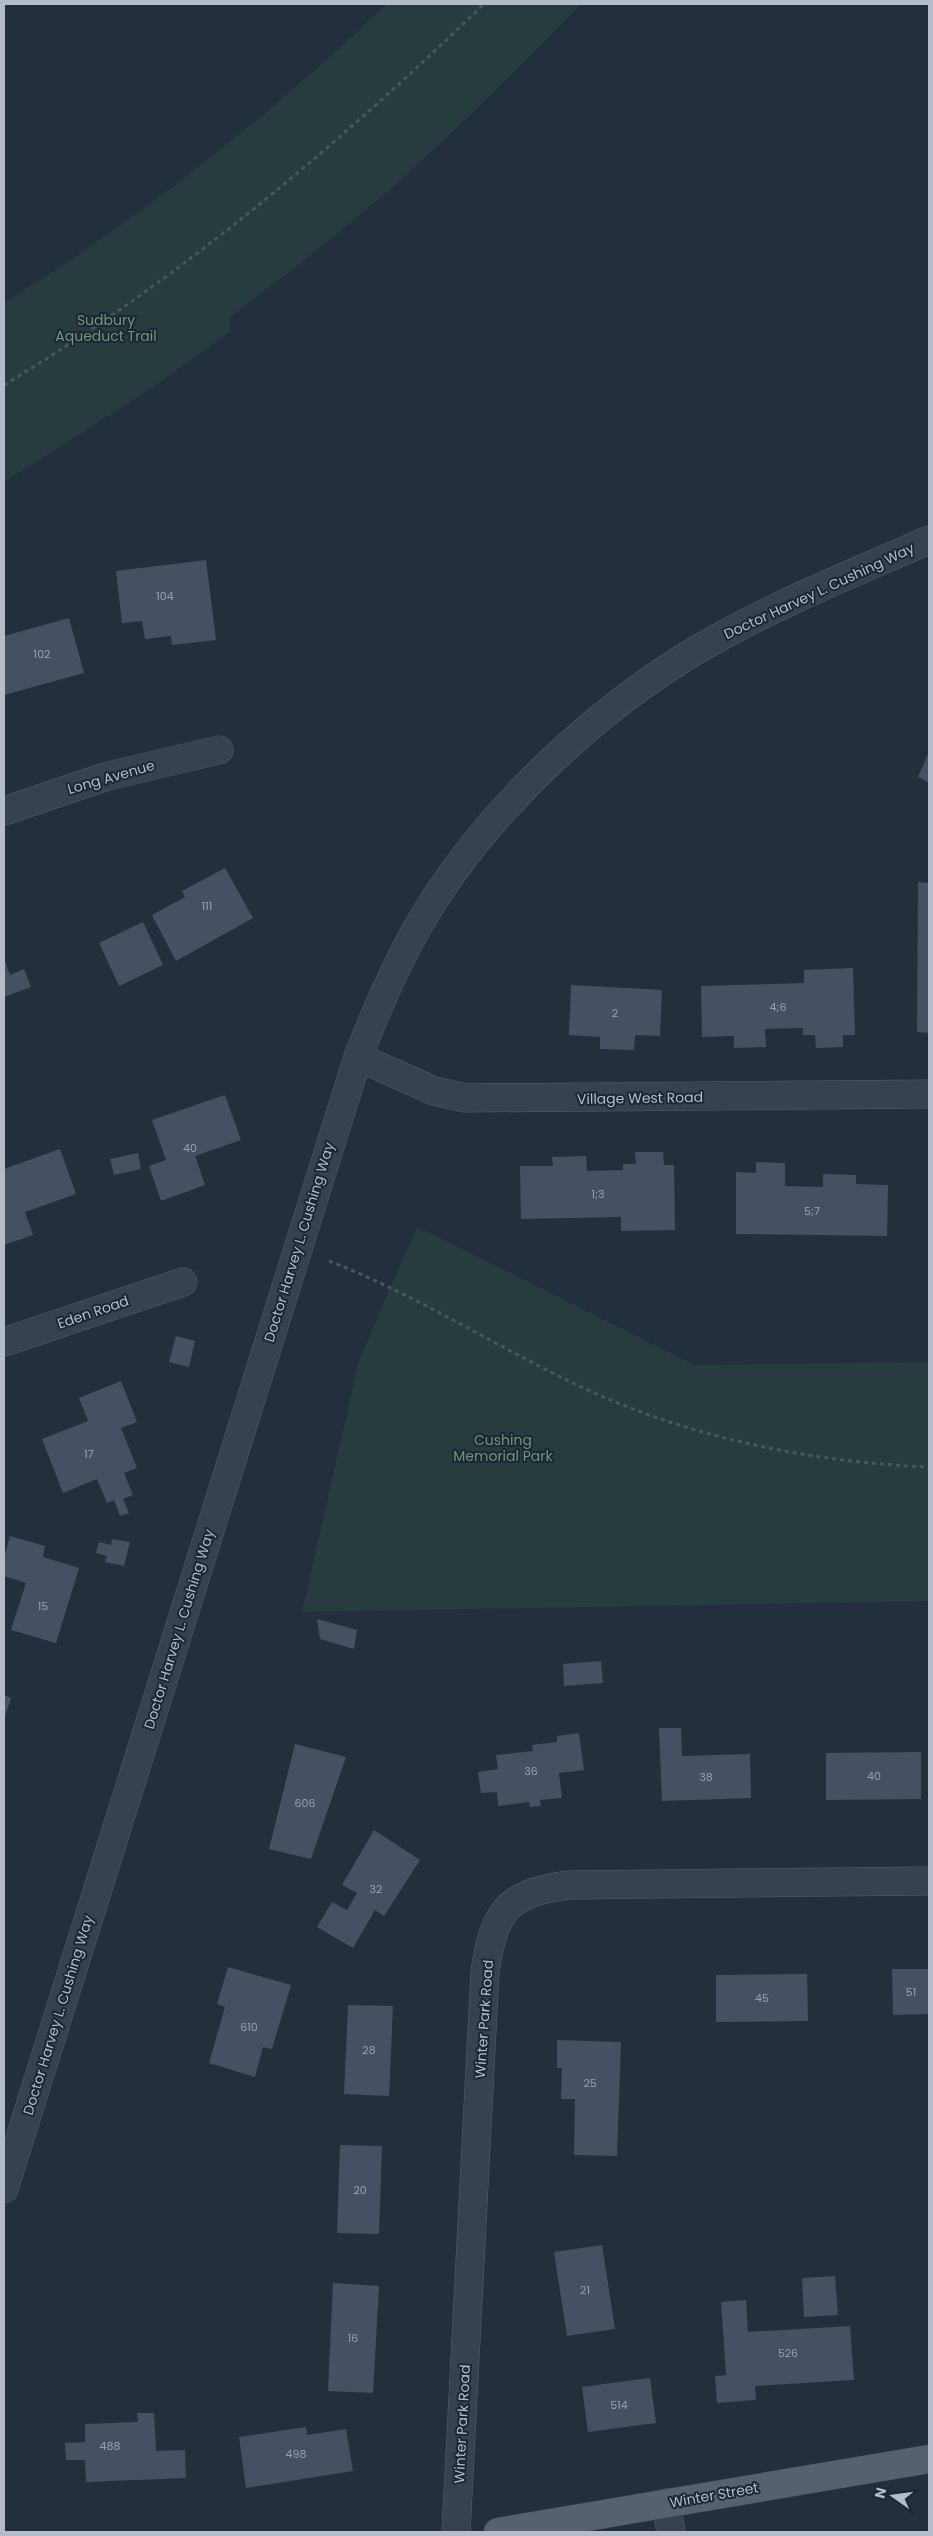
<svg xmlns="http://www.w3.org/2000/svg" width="933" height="2536" font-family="Poppins,sans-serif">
<rect width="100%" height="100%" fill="#242f3e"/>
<!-- green -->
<path fill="#263c3f" d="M387,4H581C522,63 464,123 402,179C347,227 289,272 230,317L231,331L152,388L4,482V303C142,217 269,116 387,4Z
M417,1227L694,1365L929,1362V1601L302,1612L359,1360Z"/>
<!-- building -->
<path fill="#455162" d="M206,560L216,640L172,645L171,636L145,639L142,621L122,623L116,571Z
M69,618L84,673L4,695V636Z
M929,752V783L918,777Z
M225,868L253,918L176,961L152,915L185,897L182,891Z
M918,882L929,883V1033L917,1032Z
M143,922L163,965L119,986L99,943Z
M4,959L10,975L24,969L31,987L4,997Z
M853,968L855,1035H843V1047L816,1048L815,1035H803V1028L765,1029L766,1047L734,1048V1036L702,1037L701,986L804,983V970Z
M571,985L662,990L660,1036L635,1035L634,1050L600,1049V1037L569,1035Z
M225,1095L241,1140L195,1156L205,1185L161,1201L149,1166L166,1160L152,1120Z
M60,1149L76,1194L25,1212L33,1235L4,1245V1169Z
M635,1152H663L664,1165H674L675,1230L621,1231V1217L521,1219L520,1166H553L552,1157L586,1156L587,1171L623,1170V1164H636Z
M138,1153L141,1169L114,1175L110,1159Z
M756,1162L785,1163V1186L823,1187V1174L856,1175V1184L888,1185L887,1236L736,1234V1172L756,1173Z
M176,1336L195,1341L189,1367L169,1362Z
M121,1381L137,1422L121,1428L137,1468L124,1473L133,1495L123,1499L129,1513L120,1516L114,1500L107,1503L97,1479L63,1493L42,1439L88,1421L79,1398Z
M10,1536L45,1546L43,1557L79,1568L56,1643L11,1630L26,1583L4,1576V1557Z
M112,1539L130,1542L124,1566L105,1562L107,1556L96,1553L99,1542L111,1545Z
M317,1619L357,1630L354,1649L320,1639Z
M601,1661L603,1683L564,1686L563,1664Z
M4,1695L11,1698L4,1719Z
M659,1728H681L682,1756L750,1754L751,1798L662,1801Z
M579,1733L584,1770L559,1773L562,1798L540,1800L541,1806L530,1807L529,1802L498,1806L497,1792L481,1793L478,1772L498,1769L496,1755L533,1751L532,1745L557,1742V1736Z
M295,1744L346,1757L311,1859L269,1849Z
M921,1752V1799L826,1800V1753Z
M374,1830L420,1860L384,1916L375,1910L353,1948L317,1927L332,1902L347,1910L357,1893L342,1885Z
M228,1967L291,1985L272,2049L263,2047L255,2077L209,2063L225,2007L217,2004Z
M892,1969H929V2014L893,2015Z
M807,1974L808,2021L716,2022V1975Z
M348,2005L393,2006L389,2096L344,2094Z
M557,2040L621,2042L617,2156L574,2155L575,2099H561L562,2068H557Z
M340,2145L382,2146L379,2234L337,2233Z
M602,2245L615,2329L567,2336L554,2252Z
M835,2276L838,2315L804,2317L802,2278Z
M333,2283L379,2286L373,2393L328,2391Z
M746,2300L748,2332L850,2326L854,2380L755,2386L756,2400L717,2403L715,2376L726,2375L721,2302Z
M650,2378L656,2423L588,2432L582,2387Z
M137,2413H154L156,2451L185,2450L186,2478L86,2482L85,2460H66L65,2443L85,2442V2424L138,2422Z
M306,2427L307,2435L346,2429L353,2471L246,2488L239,2437Z"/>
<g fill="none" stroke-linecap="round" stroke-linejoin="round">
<defs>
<path id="minor" d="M4,811L108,776L219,750
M358,1057L434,1091L465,1098L929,1094
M4,1342L183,1282
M4,2189L358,1057C375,1013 393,971 416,930C482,812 607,697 725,634C791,598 861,570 929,540
M666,2503L671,2532
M456,2532L485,1972C494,1911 507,1893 569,1885L929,1881"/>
<path id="major" d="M498,2532L929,2459"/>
</defs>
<!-- minor casing -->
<use href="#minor" stroke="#565f6c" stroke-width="29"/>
<!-- major casing -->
<use href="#major" stroke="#414a57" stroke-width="29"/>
<!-- path -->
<path stroke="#44595c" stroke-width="3" stroke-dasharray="4 4" stroke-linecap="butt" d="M4,385C180,279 337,146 484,4
M329,1261C414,1294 492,1344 575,1384C685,1437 808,1462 929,1467"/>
<!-- minor -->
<use href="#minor" stroke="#38414e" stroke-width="28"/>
<!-- major -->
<use href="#major" stroke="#56606e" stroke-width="28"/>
</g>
<g text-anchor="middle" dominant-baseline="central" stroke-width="4" stroke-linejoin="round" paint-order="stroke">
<!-- number labels -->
<g font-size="11" fill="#98a1af">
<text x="165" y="596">104</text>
<text x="42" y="654">102</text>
<text x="207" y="906">111</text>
<text x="778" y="1007">4;6</text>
<text x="615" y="1013">2</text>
<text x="190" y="1148">40</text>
<text x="598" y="1194">1;3</text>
<text x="812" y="1211">5;7</text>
<text x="89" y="1454">17</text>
<text x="43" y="1606">15</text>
<text x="531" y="1771">36</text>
<text x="874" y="1776">40</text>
<text x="706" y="1777">38</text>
<text x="305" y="1803">606</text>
<text x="376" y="1889">32</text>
<text x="911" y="1992">51</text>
<text x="762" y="1998">45</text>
<text x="249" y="2027">610</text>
<text x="369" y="2050">28</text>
<text x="590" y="2083">25</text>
<text x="360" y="2190">20</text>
<text x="585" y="2290">21</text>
<text x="353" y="2338">16</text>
<text x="788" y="2353">526</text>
<text x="619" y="2405">514</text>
<text x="110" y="2446">488</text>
<text x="296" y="2454">498</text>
</g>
<!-- park labels -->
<g font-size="14" fill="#6b9a76" stroke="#1d2633">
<text x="106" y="320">Sudbury<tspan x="106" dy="16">Aqueduct Trail</tspan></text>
<text x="503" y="1440">Cushing<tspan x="503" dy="16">Memorial Park</tspan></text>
</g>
<!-- street labels -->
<g font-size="14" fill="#b4bcc9" stroke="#1d2633">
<text transform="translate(819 591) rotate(-25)">Doctor Harvey L. Cushing Way</text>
<text transform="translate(111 777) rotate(-16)">Long Avenue</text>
<text transform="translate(640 1098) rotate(-1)">Village West Road</text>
<text transform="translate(299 1242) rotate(-73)">Doctor Harvey L. Cushing Way</text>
<text transform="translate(93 1312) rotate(-19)">Eden Road</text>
<text transform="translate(179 1629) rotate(-73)">Doctor Harvey L. Cushing Way</text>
<text transform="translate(58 2015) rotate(-73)">Doctor Harvey L. Cushing Way</text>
<text transform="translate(484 2019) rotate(-86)">Winter Park Road</text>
<text transform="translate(462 2424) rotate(-87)">Winter Park Road</text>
<text transform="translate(714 2495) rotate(-10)">Winter Street</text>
</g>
</g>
<!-- border -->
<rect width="933" height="2536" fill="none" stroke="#b4bcc9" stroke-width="10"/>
<!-- north arrow -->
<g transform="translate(893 2496) rotate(284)" stroke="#1d2633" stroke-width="4" paint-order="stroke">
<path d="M0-4L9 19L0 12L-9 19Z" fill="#b4bcc9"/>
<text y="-8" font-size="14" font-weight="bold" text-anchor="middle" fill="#b4bcc9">N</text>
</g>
</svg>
